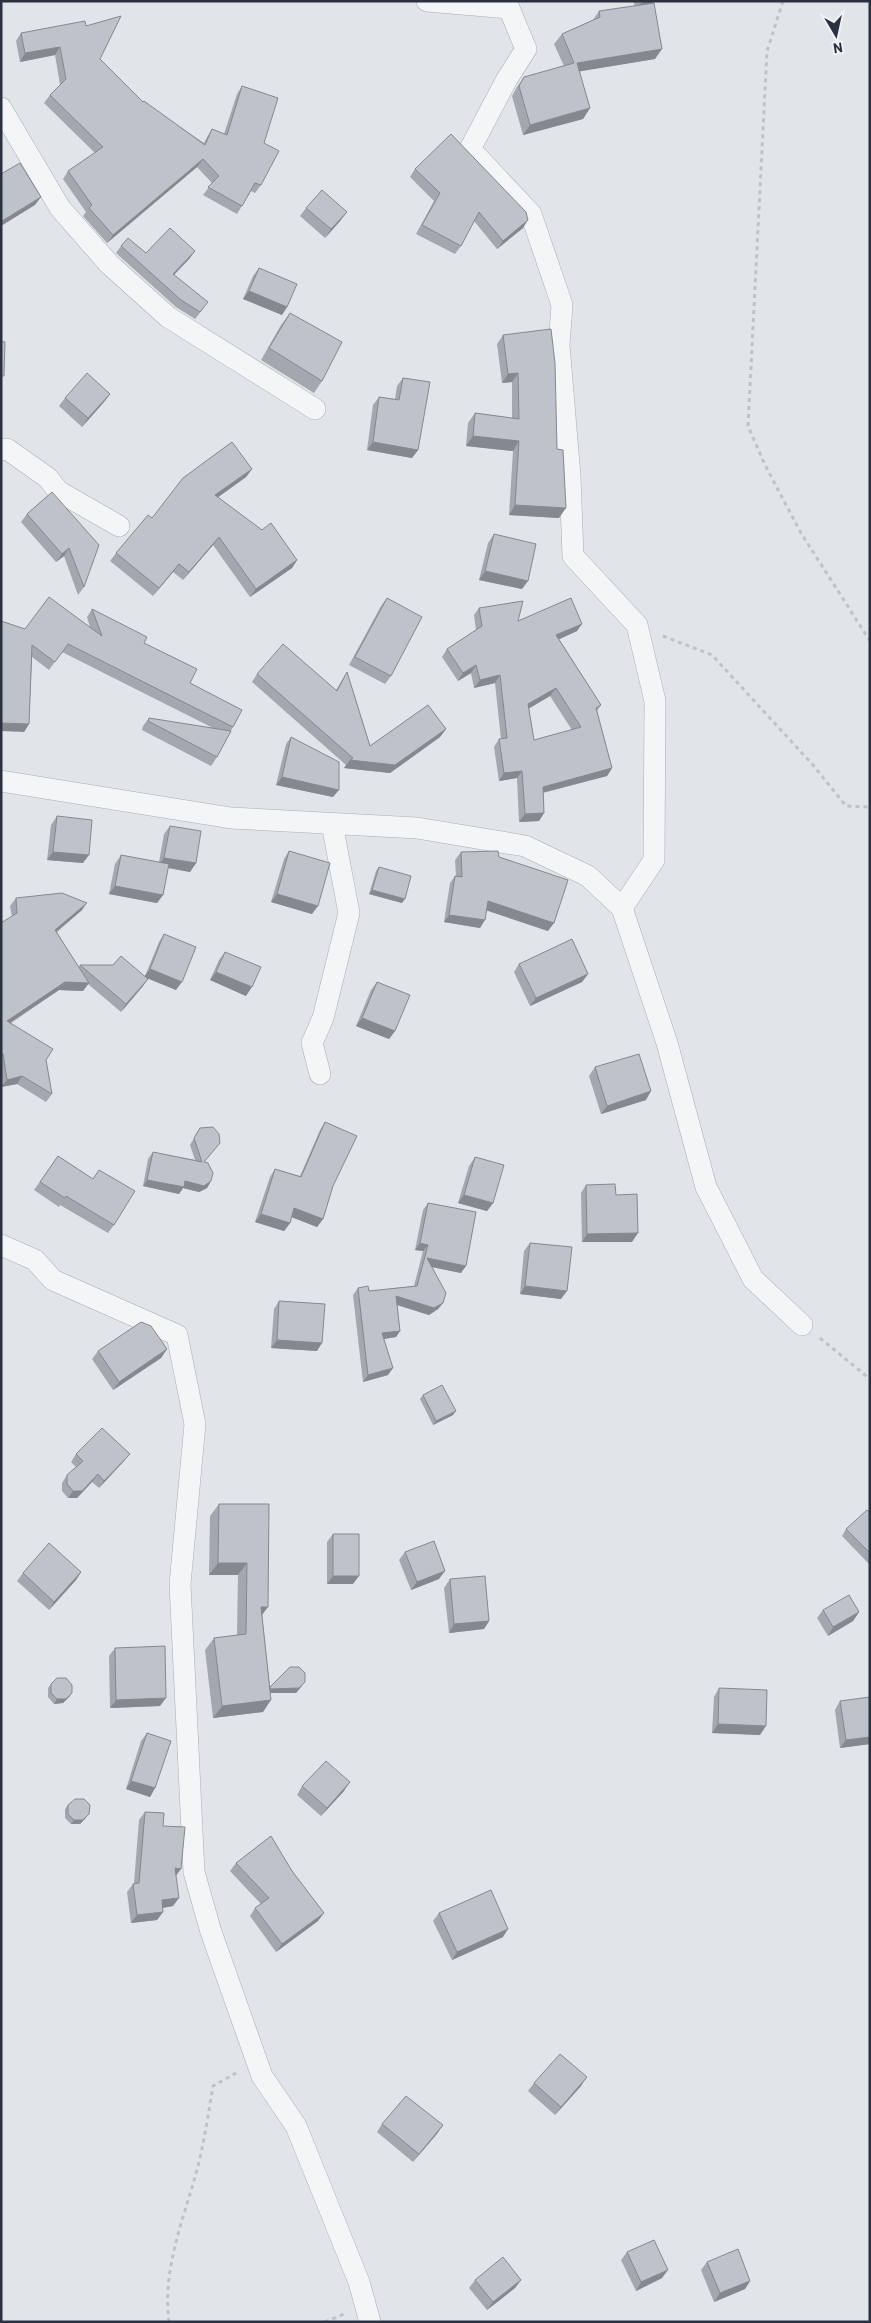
<svg xmlns="http://www.w3.org/2000/svg" width="871" height="2323" font-family="Barlow,sans-serif">
<rect width="100%" height="100%" fill="#e1e4e9"/>
<g fill="none" stroke-linecap="round" stroke-linejoin="round">
<defs>
<path id="street" d="M427,1L509,8L526,49L507,79L470,149L531,214L562,305L559,345L570,476L573,556L637,625L655,701L654,860L622,908
M1,108L60,208L109,264L168,317L315,409
M1,450L7,449L48,478L58,491L119,526
M1,781L231,818L417,828L525,846L588,876L622,908L667,1043L706,1187L753,1279L802,1325
M320,1074L312,1043L323,1018L349,913L332,824
M1,1245L35,1260L53,1280L177,1335L195,1424L180,1584L194,1872L211,1932L262,2076L296,2126L359,2282L370,2322"/>
</defs>
<!-- street casing -->
<use href="#street" stroke="#aaaeb6" stroke-width="22"/>
<!-- path -->
<path stroke="#bfc2c7" stroke-width="3" stroke-dasharray="4 4" stroke-linecap="butt" d="M783,1L767,51L748,426L765,465L801,533L870,641
M663,636L712,655L813,765L846,806L870,807
M820,1338L870,1379
M169,2322C162,2270 183,2221 196,2173C204,2145 208,2115 213,2086L236,2073
M325,2322L344,2314"/>
<!-- street -->
<use href="#street" stroke="#f3f5f7" stroke-width="21"/>
</g>
<!-- wall -->
<path fill="#a3a7af" fill-rule="evenodd" d="M633,1H656L653,3L655,59L579,71L590,108L583,119L523,135L512,96L517,87L524,77L564,66L554,44L562,34L593,20L599,11L635,6Z
M86,26L100,59L143,102L204,143L207,137L212,129L224,134L237,94L242,86L264,143L261,185L255,193L251,191L237,214L203,195L212,183L197,167L107,243L83,216L86,212L63,179L68,171L95,153L44,103L50,95L60,85L55,55L20,62L16,41L21,33Z
M415,169L523,228L497,249L474,221L461,246L455,254L416,234L434,201L410,177Z
M306,208L341,220L325,238L300,216Z
M121,246L146,253L190,258L174,275L203,309L195,319L176,307L116,253Z
M259,268L287,307L282,315L243,299L253,276Z
M290,313L322,381L314,393L261,360L281,325Z
M551,329L559,518L509,515L513,451L466,446L468,423L475,413L512,418V382L502,383L497,344L503,335Z
M403,378L418,450L412,458L367,450L373,405L379,397L395,399L397,386Z
M110,394L104,402L82,427L59,406L65,398Z
M252,469L246,477L218,497L297,560L292,568L250,597L213,545L183,580L173,572L153,596L110,561L116,553L152,518Z
M52,492L84,587L78,595L64,556L56,562L21,522L27,514Z
M494,534L522,589L479,580L488,543Z
M387,598L391,676L385,684L349,665L381,606Z
M479,608L518,621L577,631L559,639L601,705L597,711L612,768L607,776L543,793L544,813L539,821L519,822L517,778L499,781L494,747L499,739H501L495,683L474,688L471,673L458,681L442,657L447,649L476,630L474,615ZM550,696L572,730L534,740L529,708Z
M92,609L144,643L190,683L233,727L217,757L211,766L142,730L143,726L149,718L213,728L62,652L49,670L32,657L29,724L24,732L25,629L90,627L87,617Z
M347,672L370,746L446,729L440,737L390,773L344,768L346,765L252,682L257,674L336,690L342,680Z
M291,737L333,797L276,785L286,744Z
M57,816L83,863L47,860L51,825Z
M170,826L196,863L190,872L168,868L163,895L157,903L109,894L115,864L121,855L159,862L164,834Z
M289,851L312,914L271,902L284,859Z
M461,852L499,857L548,931L487,910L480,928L444,922L450,883L455,876H456L455,860Z
M379,867L402,903L369,894L376,871Z
M16,898L82,910L57,932L78,967L80,965L145,976L159,942L164,934L176,990L148,978L143,986L121,1012L88,984L83,991L59,990L11,1023L46,1060L52,1094L46,1102L17,1084L1,1087V923L12,917L10,906Z
M225,952L246,996L210,980L219,960Z
M519,964L588,974L582,982L530,1006L514,972Z
M377,982L395,1031L389,1039L356,1026L371,990Z
M595,1067L646,1100L601,1114L589,1076Z
M325,1122L333,1186L323,1219L317,1227L291,1217L290,1223L284,1231L255,1222L270,1177L275,1169L300,1176L320,1130Z
M200,1128L205,1162L211,1181L207,1188L199,1192L183,1188L179,1194L143,1186L148,1159L153,1152L195,1160L190,1145Z
M58,1156L93,1179L99,1170L114,1225L108,1233L60,1205L59,1207L34,1190Z
M475,1157L493,1203L487,1211L458,1203L469,1166Z
M586,1185L632,1242H582L581,1193Z
M428,1203L461,1273L432,1267L443,1303L438,1309L429,1315L397,1305L400,1331L396,1337L384,1339L388,1375L363,1382L353,1295L358,1288L369,1291L414,1286L423,1251L415,1250L423,1210Z
M530,1243L561,1299L520,1294L524,1251Z
M279,1301L317,1351L271,1348L274,1309Z
M167,1349L161,1358L113,1390L92,1359L98,1351Z
M423,1395L453,1415L433,1425L420,1399Z
M76,1454L124,1461L99,1488L92,1482L77,1498H68L62,1491V1483L67,1475L76,1467L71,1462Z
M219,1504H269L262,1615L270,1687L302,1686L296,1693H270L263,1712L213,1718L205,1650L214,1638L237,1635L238,1575H209L210,1516Z
M870,1512V1565L842,1536L846,1529Z
M333,1534L353,1584H327V1542Z
M405,1552L439,1579L411,1590L399,1560Z
M81,1572L76,1580L49,1610L17,1581L23,1573Z
M450,1579L489,1621L484,1629L449,1633L444,1588Z
M823,1610L859,1612L853,1621L828,1636L817,1618Z
M115,1648L160,1706L110,1708L109,1656Z
M51,1684L72,1693L69,1697L63,1703L54,1704L48,1697V1688Z
M719,1688L760,1735L712,1733L714,1697Z
M840,1701L870,1744L840,1748L835,1710Z
M147,1733L155,1788L150,1797L126,1789L141,1741Z
M302,1786L344,1791L321,1816L297,1795Z
M68,1805L86,1818L80,1824H71L65,1818V1809Z
M145,1812L176,1876L173,1906L163,1908V1912L157,1920L131,1923L127,1892L133,1884L134,1883L139,1820Z
M236,1863L318,1921L276,1952L250,1916L255,1908L261,1904L230,1871Z
M439,1913L503,1937L452,1960L433,1921Z
M534,2083L581,2086L555,2115L528,2091Z
M382,2124L443,2125L413,2162L377,2132Z
M627,2252L662,2278L636,2291L621,2260Z
M707,2262L750,2281L745,2289L714,2302L701,2270Z
M475,2280H521L515,2288L487,2310L469,2288Z"/>
<!-- shaded-wall -->
<path fill="#85888e" d="M645,1H656L636,10L641,3Z
M60,47L55,55L20,62L25,53Z
M662,49L655,59L570,73L577,63Z
M590,108L583,119L523,135L530,125Z
M203,159L197,167L107,243L113,235Z
M41,197L35,205L1,226V222L2,221Z
M347,212L341,220L325,238L331,229Z
M528,220L523,228L497,249L503,241Z
M195,251L190,258L168,281L173,274Z
M249,291L287,307L282,315L243,299Z
M518,373L512,382L502,383L508,374Z
M110,394L104,402L82,427L88,418Z
M473,436L519,441L513,451L466,446Z
M373,442L418,450L412,458L367,450Z
M252,469L246,477L210,503L215,495Z
M515,505L566,508L559,518L509,515Z
M219,537L213,545L183,580L189,572Z
M69,548L64,556L56,562L62,554Z
M297,560L292,568L250,597L256,589Z
M179,564L173,572L153,596L159,588Z
M485,571L528,581L522,589L479,580Z
M582,624L577,631L551,643L556,635Z
M476,665L471,673L458,681L463,673Z
M500,675L495,683L474,688L480,680Z
M556,688L550,696L523,712L528,704Z
M1,723L29,724L24,732L1,731Z
M446,729L440,737L390,773L344,768L350,760Z
M612,768L607,776L537,794L543,787Z
M522,771L517,778L499,781L504,773Z
M282,777L339,790L333,797L276,785Z
M544,813L539,821L519,822L525,814Z
M53,852L89,855L83,863L47,860Z
M164,858L196,863L190,872L158,866Z
M115,886L163,895L157,903L109,894Z
M372,890L405,899L402,903L369,894Z
M277,894L318,906L312,914L271,902Z
M488,901L554,923L548,931L482,909Z
M87,903L82,910L50,937L55,930Z
M449,915L485,920L480,928L444,922Z
M150,969L182,982L176,990L144,977Z
M216,972L252,987L246,996L210,980Z
M588,974L582,982L530,1006L536,998Z
M148,979L143,986L121,1012L126,1004Z
M65,982L89,983L83,991L59,990L2,1028L7,1021Z
M362,1018L395,1031L389,1039L356,1026Z
M22,1076L17,1084L1,1087L7,1080Z
M651,1091L646,1100L601,1114L607,1106Z
M147,1180L185,1181H211L207,1188L199,1192L183,1188L179,1194L143,1186Z
M464,1195L493,1203L487,1211L458,1203Z
M294,1208L323,1219L317,1227L289,1216Z
M261,1214L290,1223L284,1231L255,1222Z
M638,1233L632,1242H582L587,1234Z
M420,1243L428,1245L423,1251L415,1250Z
M427,1258L466,1266L461,1273L422,1265Z
M525,1286L567,1291L561,1299L520,1294Z
M396,1296L443,1303L438,1309L429,1315L391,1303Z
M400,1331L396,1337L377,1340L382,1333Z
M277,1340L322,1343L317,1351L271,1348Z
M167,1349L161,1358L113,1390L119,1382Z
M393,1368L388,1375L363,1382L368,1375Z
M456,1411L453,1415L433,1425L436,1421Z
M130,1454L124,1461L99,1488L104,1481Z
M98,1474L92,1482L77,1498H68L73,1491Z
M218,1563H247L238,1575H209Z
M445,1571L439,1579L411,1590L417,1582Z
M81,1572L76,1580L49,1610L54,1602Z
M333,1576H359L353,1584H327Z
M261,1607H268L259,1619Z
M859,1612L853,1621L828,1636L833,1627Z
M489,1621L484,1629L449,1633L454,1624Z
M305,1682L296,1693H265L268,1689Z
M72,1693L69,1697L63,1703L54,1704L57,1699Z
M166,1698L160,1706L110,1708L116,1700Z
M271,1700L263,1712L213,1718L222,1706Z
M718,1724L766,1726L760,1735L712,1733Z
M870,1737V1744L840,1748L846,1740Z
M131,1781L155,1788L150,1797L126,1789Z
M350,1782L344,1791L321,1816L327,1808Z
M89,1814L80,1824H71L74,1820Z
M175,1868L181,1869L175,1877Z
M179,1898L173,1906L156,1909L162,1900Z
M163,1912L157,1920L131,1923L137,1915Z
M324,1913L318,1921L276,1952L282,1944Z
M508,1929L503,1937L452,1960L457,1952Z
M587,2077L581,2086L555,2115L561,2107Z
M443,2125L437,2134L413,2162L419,2154Z
M668,2270L662,2278L636,2291L641,2282Z
M521,2280L515,2288L487,2310L493,2302Z
M750,2281L745,2289L714,2302L720,2293Z"/>
<!-- building -->
<path fill="#bec2cb" stroke="#85888e" fill-rule="evenodd" d="M654,3L662,49L577,63L590,108L530,125L519,86L524,77L574,63L562,34L600,17L599,11Z
M121,16L100,59L143,102L144,101L205,145L212,129L227,135L242,86L278,98L264,143L279,151L261,185L255,183L242,206L208,187L219,176L203,159L113,235L89,208L92,205L68,171L103,147L50,95L66,79L60,47L25,53L21,33L85,21L86,26Z
M451,134L526,212L528,220L503,241L479,212L461,246L422,225L440,193L415,169Z
M20,163L41,197L2,221L1,220V174Z
M322,190L347,212L331,229L306,208Z
M170,228L195,251L173,274L208,302L200,312L181,300L121,246L128,238L146,253Z
M259,268L297,284L287,307L249,291Z
M290,313L342,342L322,381L269,348Z
M551,329L555,363L557,449L563,450L566,508L515,505L519,441L473,436L475,413L519,419L518,373L508,374L503,335Z
M1,341L5,342L4,376H1Z
M87,373L110,394L88,418L65,398Z
M403,378L430,382L418,450L373,442L379,397L399,400Z
M232,442L252,469L215,495L262,530L271,523L297,560L256,589L219,537L189,572L179,564L159,588L116,553L148,515L152,518L183,478Z
M52,492L99,545L84,587L69,548L62,554L27,514Z
M494,534L536,544L528,581L485,571Z
M49,597L102,636L92,609L147,637L144,643L197,669L190,683L242,710L233,727L68,644L55,662L32,645L29,724L1,723V621L25,629Z
M387,598L422,617L391,676L355,657Z
M571,598L582,624L556,635L601,705L596,708L612,768L543,787L544,813L525,814L522,771L504,773L499,739L507,738L500,675L480,680L476,665L463,673L447,649L482,626L479,608L523,601L518,621ZM556,688L581,727L534,740L528,704Z
M283,644L337,691L347,672L370,746L428,705L446,729L395,765L350,760L353,758L257,674Z
M149,718L231,731L217,757L148,721Z
M291,737L339,762V790L282,777Z
M57,816L92,820L89,855L53,852Z
M170,826L201,831L196,863L164,858Z
M289,851L330,863L318,906L277,894Z
M498,851L499,857L568,880L554,923L488,901L485,920L449,915L455,876L462,877L461,852Z
M121,855L169,864L163,895L115,886Z
M379,867L411,876L405,899L372,890Z
M62,893L87,903L55,930L89,983L65,982L7,1021L53,1049L46,1060L52,1094L22,1076L7,1080L3,1054L1,1053V923L17,913L16,898Z
M164,934L196,947L182,982L150,969Z
M572,939L588,974L536,998L519,964Z
M225,952L261,967L252,987L216,972Z
M121,956L148,979L126,1004L80,965H113Z
M377,982L410,995L395,1031L362,1018Z
M639,1054L651,1091L607,1106L595,1067Z
M325,1122L357,1136L333,1186L323,1219L294,1208L290,1223L261,1214L275,1169L301,1177Z
M213,1127L219,1134L220,1143L204,1162L208,1163L213,1173L211,1181L204,1186L185,1181L184,1187L147,1180L153,1152L202,1162L194,1138L200,1128Z
M58,1156L93,1179L99,1170L135,1191L114,1225L66,1196L65,1198L40,1182Z
M475,1157L504,1165L493,1203L464,1195Z
M615,1184L616,1195L637,1194L638,1233L587,1234L586,1185Z
M428,1203L476,1212L466,1266L427,1258L446,1293L443,1303L434,1308L396,1296L400,1331L382,1333L393,1368L368,1375L358,1288L368,1286L369,1291L417,1286L428,1245L420,1243Z
M530,1243L572,1247L567,1291L525,1286Z
M279,1301L325,1304L322,1343L277,1340Z
M141,1322L151,1326L167,1349L119,1382L98,1351Z
M442,1385L456,1411L436,1421L423,1395Z
M102,1428L130,1454L104,1481L98,1474L82,1491H73L67,1484V1475L83,1461L76,1454Z
M219,1504H269L268,1607H261L271,1700L222,1706L214,1638L246,1634L247,1563H218Z
M867,1510L870,1512V1553L846,1529Z
M333,1534H359V1576H333Z
M434,1541L445,1571L417,1582L405,1552Z
M49,1543L81,1572L54,1602L23,1573Z
M485,1576L489,1621L454,1624L450,1579Z
M849,1595L859,1612L833,1627L823,1610Z
M165,1646L166,1698L116,1700L115,1648Z
M290,1667H299L305,1673V1682L299,1688L270,1689V1687Z
M57,1678H66L72,1685V1693L66,1699H57L51,1693V1684Z
M719,1688L767,1690L766,1726L718,1724Z
M870,1697V1737L846,1740L840,1701Z
M147,1733L171,1741L155,1788L131,1781Z
M326,1761L350,1782L327,1808L302,1786Z
M75,1799H84L90,1805L89,1814L83,1820H74L68,1814V1805Z
M145,1812L164,1813L163,1826L185,1827L181,1869L175,1868L179,1898L162,1900L163,1912L137,1915L133,1884L139,1883Z
M271,1836L292,1871L324,1913L282,1944L255,1908L269,1898L236,1863Z
M491,1890L508,1929L457,1952L439,1913Z
M560,2054L587,2077L561,2107L534,2083Z
M406,2096L443,2125L419,2154L382,2124Z
M654,2240L668,2270L641,2282L627,2252Z
M738,2249L750,2281L720,2293L707,2262Z
M503,2257L521,2280L493,2302L475,2280Z"/>
<!-- border -->
<rect width="871" height="2323" fill="none" stroke="#2a3140" stroke-width="5"/>
<!-- north arrow -->
<g transform="translate(836 35) rotate(171)" stroke="#f0f3f6" stroke-width="4" paint-order="stroke">
<path d="M0-4L9 19L0 12L-9 19Z" fill="#2a3140"/>
<text y="-8" font-size="14" font-weight="bold" text-anchor="middle" fill="#2a3140">N</text>
</g>
</svg>
